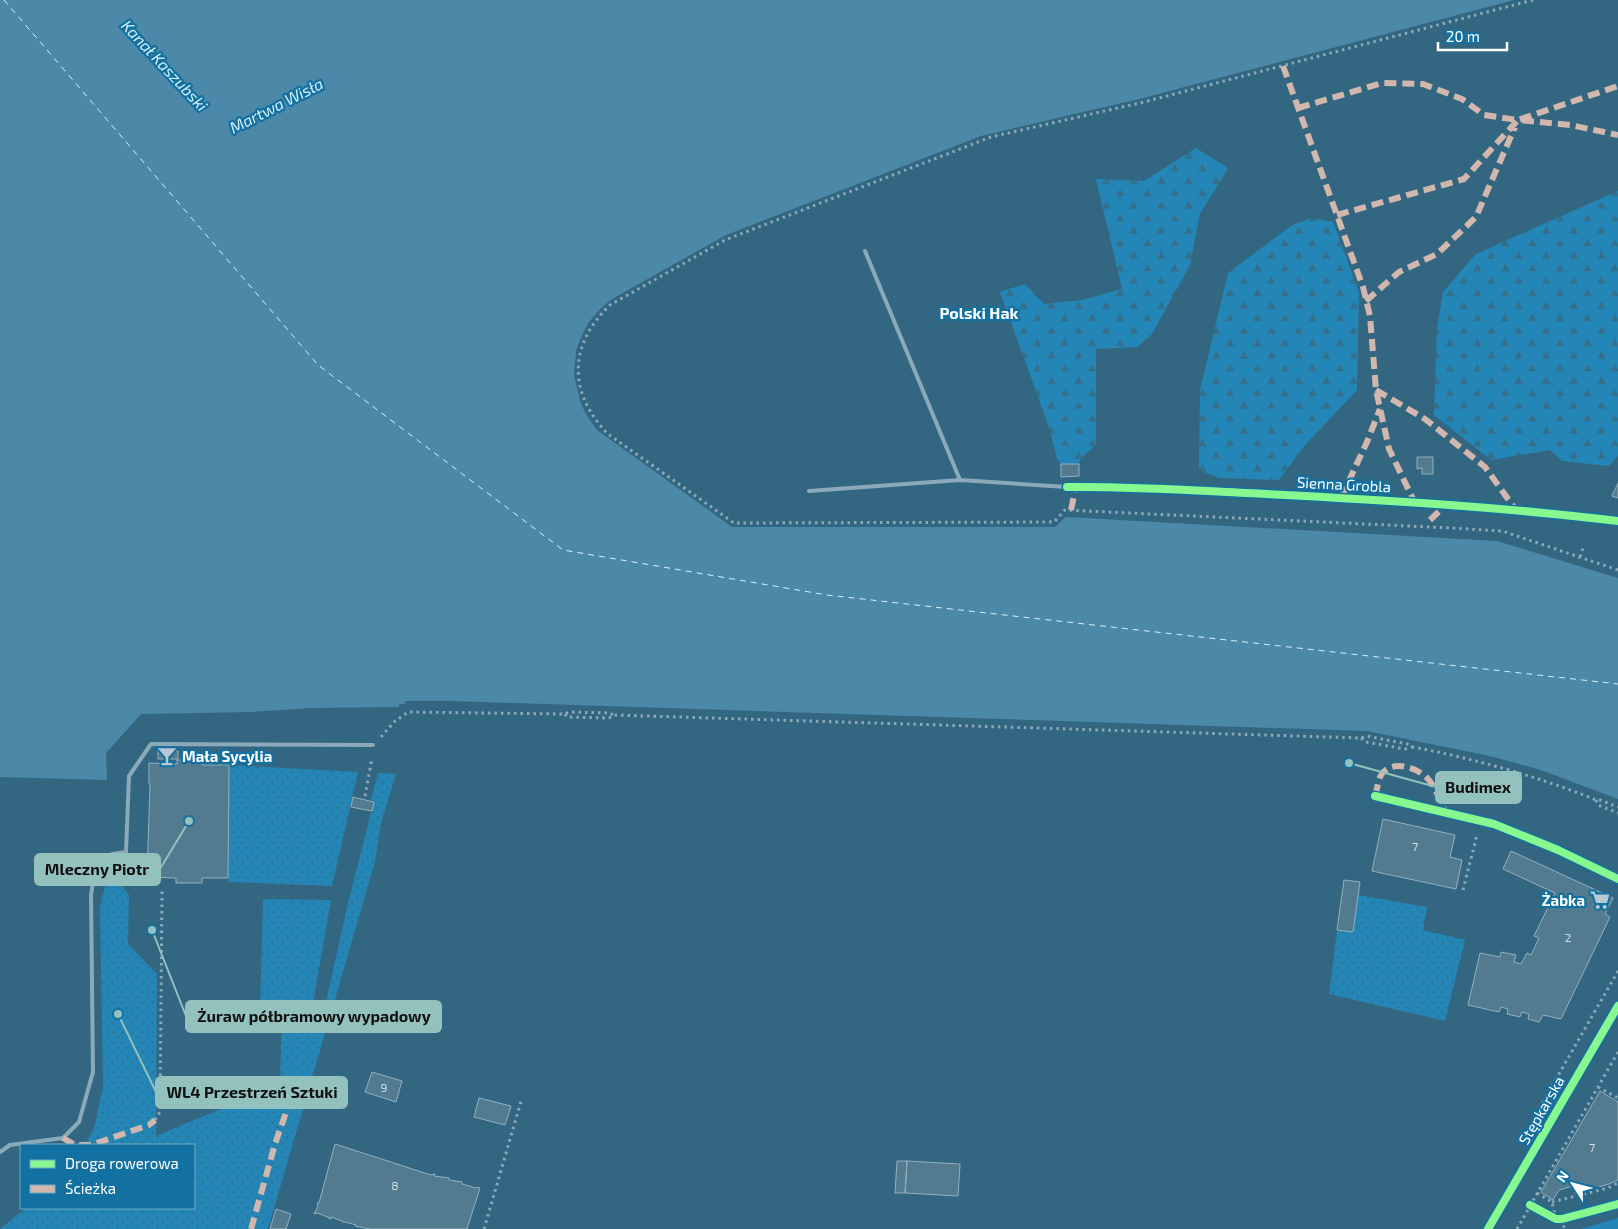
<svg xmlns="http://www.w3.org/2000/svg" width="1618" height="1229" font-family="'Exo 2',sans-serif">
<defs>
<pattern id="grass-dots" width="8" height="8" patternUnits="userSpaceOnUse" patternTransform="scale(1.25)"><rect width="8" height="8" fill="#2486b6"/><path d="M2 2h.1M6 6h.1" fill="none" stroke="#346f8c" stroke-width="1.8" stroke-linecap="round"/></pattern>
<pattern id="forest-firs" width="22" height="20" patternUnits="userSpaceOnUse" patternTransform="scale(1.25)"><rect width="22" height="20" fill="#2486b6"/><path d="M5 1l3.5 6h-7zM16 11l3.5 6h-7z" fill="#346f8c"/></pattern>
</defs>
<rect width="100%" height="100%" fill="#336681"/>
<!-- grass -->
<path fill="url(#grass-dots)" d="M229,765L358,772L332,886L228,882Z
M378,773L396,774L381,823L375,862L268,1229H0L26,1208H194V1145H85L94,1128L103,1087L100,907L107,879H117L129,895L128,944L157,974L156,1136L280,1084L282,1012L260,1011L263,899L331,900L312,1009L324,1011L348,903L374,801L371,800Z
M1358,895L1427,907L1423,930L1465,940L1445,1021L1329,994L1337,930L1353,932Z"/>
<!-- forest -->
<path fill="url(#forest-firs)" d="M1196,148L1228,168L1200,214L1190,265L1152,334L1137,347L1096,349V445L1081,458L1079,464H1061L1057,459L1050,430L1000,292L1025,284L1044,304L1082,300L1122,289L1096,179L1144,181Z
M1618,191V456L1609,466L1562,461L1550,450L1491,460L1434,415L1437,328L1443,292L1476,254Z
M1310,218L1333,222L1359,292L1357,390L1306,444L1279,480L1219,478L1199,470L1200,390L1228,273L1291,226Z"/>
<!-- park -->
<path fill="#2486b6" d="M1618,1218V1229H1581Z"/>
<!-- water -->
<path fill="#4c89a9" d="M0,0H1514L1143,98L981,136L726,235L612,299L601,308L588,323L580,340L576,351L574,375L581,404L587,416L597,430L732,527H1055L1066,517L1497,541L1618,578V799L1541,770L1490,756L1367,731L452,701H405V704H399V707L311,708L251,712L141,714L106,753L107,780L0,777Z"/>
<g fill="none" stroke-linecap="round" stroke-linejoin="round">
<!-- ferry -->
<path stroke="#d5f0fd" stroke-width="1" stroke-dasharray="6 5" stroke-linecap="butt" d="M4,0L318,365L563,550L827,595L1618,684"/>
</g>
<!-- building -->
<path fill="#527b90" stroke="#93b0bf" d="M1417,457H1433V474H1422V468L1417,469Z
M1061,464H1079V476L1061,477Z
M1618,483V498L1612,496Z
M158,750L178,751V759H158Z
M177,760H202V765H229L228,878H202V883H176V878L147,877L150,784H149V763L177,764Z
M353,797L374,802L372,811L351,807Z
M1383,819L1455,835L1450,857L1462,860L1456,889L1372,871Z
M1511,851L1613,898L1605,914L1610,917L1561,1019L1543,1015L1539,1022L1528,1019L1529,1014L1522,1012L1520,1017L1507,1014L1508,1009L1501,1007L1499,1012L1468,1005L1480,953L1500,957L1501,952L1516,955L1514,962L1521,964L1527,953L1531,955L1539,938L1534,936L1555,893L1503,869Z
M1344,880L1360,882L1353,932L1337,930Z
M372,1072L402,1081L396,1102L365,1092Z
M1600,1091L1618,1102V1180L1609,1184L1575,1194L1573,1186L1559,1190L1553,1200L1541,1192Z
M479,1098L511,1106L505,1125L474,1117Z
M335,1144L431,1175L435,1174L434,1176L449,1178V1180L462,1182V1184L476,1188L477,1187L480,1188L467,1229H370L355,1226L356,1225L345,1222H342V1221L331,1217V1219L328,1218V1217L317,1213L314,1214L318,1206L317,1203H319Z
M897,1161H907L905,1193H895Z
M907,1161L960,1164L958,1196L905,1193Z
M276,1209L291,1214L286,1229H270Z"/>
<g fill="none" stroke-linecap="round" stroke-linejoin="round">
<!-- path -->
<path stroke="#8baab9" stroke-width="3" stroke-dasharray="2.5 4" stroke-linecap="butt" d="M1533,0L1144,102L991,137L725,240L610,305C568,345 568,393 608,434L734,523L1054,522L1065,510L1451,528L1502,531L1618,570
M1580,557L1584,545
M565,714L567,717L609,718L614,715L1361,738L1366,736L1407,744L1413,747C1475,759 1537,776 1596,800H1600L1618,807
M381,737L394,722L408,712L565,714L569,712L610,713L613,715
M1361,738L1366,742L1405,749L1413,747
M1506,779L1509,771
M365,796L372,758
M1596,800L1598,805L1618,813
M1463,890L1477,835
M1598,1087L1618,1098
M1536,1114L1618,971
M155,1120L160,1112L162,889
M1537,1193L1552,1202L1556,1219
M1552,1202L1608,1188L1618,1183
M1562,1219L1564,1227L1568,1229
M484,1229L522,1098
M1517,1229L1618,1052"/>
<!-- lane -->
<path stroke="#8baab9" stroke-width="4" d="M865,251L960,480
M809,491L960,480L1067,487
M0,1152L10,1145L63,1138L79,1122L93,1072L91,895L95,869L112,854L126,852L129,776L151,744L373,745"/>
<!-- street -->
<path stroke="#8baab9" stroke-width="5" d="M1067,487C1134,486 1201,491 1267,494C1385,500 1501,507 1618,521
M1375,796L1494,824L1558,850L1618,879
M1488,1229L1618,1006"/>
<!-- quiet -->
<path stroke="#d1b7ad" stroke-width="6" stroke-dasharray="12 6" stroke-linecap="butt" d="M1283,66L1363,287L1370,316L1376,390L1389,449L1414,501
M1298,108L1382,83L1423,84L1462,99L1484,115L1518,120L1618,86
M1337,215L1464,179L1518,120L1570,125L1618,135
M1366,301L1399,272L1437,254L1476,217L1515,127
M1376,390L1425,419L1485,467L1516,510
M1341,498L1367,442L1380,409
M1071,510L1076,486
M1430,520L1447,504
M1375,796C1377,790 1378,782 1380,777C1389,758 1418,767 1428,779C1436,788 1441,803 1447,814
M63,1138L75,1145H91L149,1125L155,1120
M251,1229L275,1144L289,1104"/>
<defs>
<path id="cycleway" d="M1067,487C1134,486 1201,491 1267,494C1385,500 1501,507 1618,521
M1375,796L1494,824L1558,850L1618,879
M1530,1205L1556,1219H1562L1618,1204
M1488,1229L1618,1006"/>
</defs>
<!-- cycleway casing -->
<use href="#cycleway" stroke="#1371a1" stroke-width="11"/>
<!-- cycleway -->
<use href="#cycleway" stroke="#87f88f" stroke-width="8"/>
</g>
<!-- icons -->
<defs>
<symbol id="bar-bare" viewBox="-9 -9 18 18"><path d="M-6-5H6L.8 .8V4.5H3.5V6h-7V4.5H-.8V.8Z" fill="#b8c9d3" stroke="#1371a1" stroke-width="2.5" paint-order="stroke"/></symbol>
<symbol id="supermarket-bare" viewBox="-9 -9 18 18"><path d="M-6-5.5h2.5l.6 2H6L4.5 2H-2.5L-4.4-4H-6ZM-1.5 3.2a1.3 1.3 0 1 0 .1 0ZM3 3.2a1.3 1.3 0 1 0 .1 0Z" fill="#b8c9d3" stroke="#1371a1" stroke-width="2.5" paint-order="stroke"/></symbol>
</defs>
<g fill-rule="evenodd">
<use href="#bar-bare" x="153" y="742" width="28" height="28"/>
<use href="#supermarket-bare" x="1586" y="886" width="28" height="28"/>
</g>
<g text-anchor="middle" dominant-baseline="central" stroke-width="4.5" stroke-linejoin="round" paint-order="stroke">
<!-- number labels -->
<g font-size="12" fill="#d4dee3">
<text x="1415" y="846">7</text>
<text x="1568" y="937">2</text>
<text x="384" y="1087">9</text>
<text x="1592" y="1147">7</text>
<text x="395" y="1185">8</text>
</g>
<!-- street labels -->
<g font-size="15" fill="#fff" stroke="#1371a1">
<text transform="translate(1344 484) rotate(3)">Sienna Grobla</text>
<text transform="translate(1541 1110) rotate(-60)">Stępkarska</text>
</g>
<!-- poi labels -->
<g font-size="15" font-weight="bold" fill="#fff" stroke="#1371a1" text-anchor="start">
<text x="182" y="756">Mała Sycylia</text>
<text x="1585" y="900" text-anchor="end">Żabka</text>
</g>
<!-- water labels -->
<g font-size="16" font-style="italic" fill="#d5f0fd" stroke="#1371a1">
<text transform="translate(165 65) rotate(47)">Kanał Kaszubski</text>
<text transform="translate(276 105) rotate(-27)">Martwa Wisła</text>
</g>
<!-- neighbourhood labels -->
<g font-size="16" font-weight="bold" fill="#fff" stroke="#1371a1">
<text x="979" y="312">Polski Hak</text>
</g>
</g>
<!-- callouts -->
<path fill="none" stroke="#93c1be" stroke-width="2" d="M1349 763L1436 787M189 821L160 869M152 930L186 1016M118 1014L156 1092"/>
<g fill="#93c1be" stroke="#1371a1" stroke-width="2">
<circle cx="1349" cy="763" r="5"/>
<circle cx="189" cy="821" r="5"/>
<circle cx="152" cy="930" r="5"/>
<circle cx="118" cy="1014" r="5"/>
</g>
<g fill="#93c1be" stroke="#93c1be" stroke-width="2">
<rect x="1436" y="772" width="85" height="31" rx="5"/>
<rect x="35" y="854" width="125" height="31" rx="5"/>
<rect x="186" y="1001" width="255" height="31" rx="5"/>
<rect x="156" y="1077" width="191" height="31" rx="5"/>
</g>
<g font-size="16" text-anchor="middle" font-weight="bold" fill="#111">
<text x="1478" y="793">Budimex</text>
<text x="97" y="875">Mleczny Piotr</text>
<text x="314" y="1022">Żuraw półbramowy wypadowy</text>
<text x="252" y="1098">WL4 Przestrzeń Sztuki</text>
</g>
<!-- legend -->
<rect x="20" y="1144" width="175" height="65" fill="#1371a1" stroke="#71aac7"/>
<rect x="30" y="1160" width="25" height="8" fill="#87f88f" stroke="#71aac7"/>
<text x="65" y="1169" font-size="15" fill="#ffffff">Droga rowerowa</text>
<rect x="30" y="1185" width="25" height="8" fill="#d1b7ad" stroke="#71aac7"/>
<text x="65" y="1194" font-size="15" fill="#ffffff">Ścieżka</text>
<!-- north arrow -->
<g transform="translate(1573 1184) rotate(306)" stroke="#1371a1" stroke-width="4" paint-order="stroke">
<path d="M0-4L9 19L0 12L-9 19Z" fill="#ffffff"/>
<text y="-8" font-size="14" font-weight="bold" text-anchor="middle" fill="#ffffff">N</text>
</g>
<!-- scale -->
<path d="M1438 42v8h69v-8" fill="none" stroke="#ffffff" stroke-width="2.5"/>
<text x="1446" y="42" font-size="15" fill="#ffffff" stroke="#1371a1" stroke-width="4" paint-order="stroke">20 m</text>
</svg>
